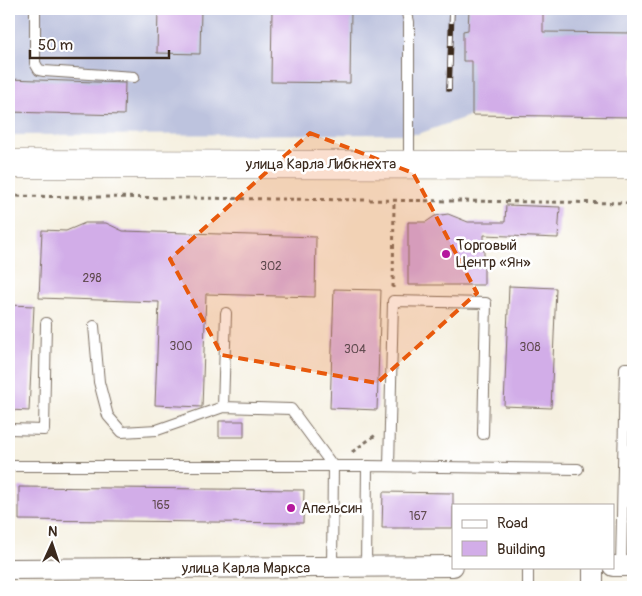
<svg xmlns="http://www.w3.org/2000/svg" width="642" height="596" font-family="Pangolin,sans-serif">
<rect width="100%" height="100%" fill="#fff"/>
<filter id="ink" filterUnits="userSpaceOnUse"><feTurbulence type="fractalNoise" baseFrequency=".02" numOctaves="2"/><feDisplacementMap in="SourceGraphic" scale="10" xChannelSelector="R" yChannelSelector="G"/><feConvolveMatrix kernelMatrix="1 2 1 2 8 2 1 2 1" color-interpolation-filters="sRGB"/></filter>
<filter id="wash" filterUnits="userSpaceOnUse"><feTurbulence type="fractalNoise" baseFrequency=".0096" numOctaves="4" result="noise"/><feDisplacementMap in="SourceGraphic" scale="20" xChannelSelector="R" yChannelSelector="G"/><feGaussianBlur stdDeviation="1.12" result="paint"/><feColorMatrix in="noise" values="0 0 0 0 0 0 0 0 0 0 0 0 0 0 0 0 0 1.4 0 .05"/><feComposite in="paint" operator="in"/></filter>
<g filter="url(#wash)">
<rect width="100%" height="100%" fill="#f5f0e0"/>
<!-- industrial -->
<path fill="#bdc3de" d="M9,9H633V117L472,115L418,134L9,135Z"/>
<g id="blocks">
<!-- building -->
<path fill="#d2ade8" d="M158,9H201L200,54L157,53Z
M272,9H351L350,83L271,82Z
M469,9H543V32L633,33V117L472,115V61H463V31L468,30Z
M9,79L125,83L124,115L9,112Z
M506,205L560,207L558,238L484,235V285H408V222H426L435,216L448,214L468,222H505Z
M85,223H106L123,231L316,237L315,297L206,294L202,407L155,405L159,302L39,298L42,230L66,231Z
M509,286L556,288L551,408L504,406Z
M334,289L381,290L377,410L330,408Z
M9,305L34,306L29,411L9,410Z
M219,421H244V437H219Z
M19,487L304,490L303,523L19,520Z
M383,492L453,493V528H382Z"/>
</g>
</g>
<g filter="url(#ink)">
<use href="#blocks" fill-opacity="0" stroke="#7c6f62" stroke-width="1"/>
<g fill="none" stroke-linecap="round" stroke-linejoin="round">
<defs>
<path id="lane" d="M35,9V63L39,70L44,71L134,77
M406,9L409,22V163
M226,313L223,407L291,409L333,466
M94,326L99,382L108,416L122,432L157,430L223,407
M9,429L44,430L46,323
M9,466H333
M367,466L578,469
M389,466L393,301L486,303L483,434
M621,566L625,368H633
M332,567L333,466H367L366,567
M528,587V567"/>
<path id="street" d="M613,566H633
M9,569L453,566
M593,587V567"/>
<path id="primary" d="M9,164L633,165"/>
</defs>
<!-- lane casing -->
<use href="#lane" stroke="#7c6f62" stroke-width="12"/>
<!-- street casing -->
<use href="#street" stroke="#7c6f62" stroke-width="22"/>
<!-- primary casing -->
<use href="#primary" stroke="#7c6f62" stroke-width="29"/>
<!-- path -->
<path stroke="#7c6f62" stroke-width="3" stroke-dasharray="4 4" stroke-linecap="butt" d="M9,196L633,203
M393,288L394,201
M352,452L377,434"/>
<!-- lane -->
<use href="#lane" stroke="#fff" stroke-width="10"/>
<!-- street -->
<use href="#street" stroke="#fff" stroke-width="20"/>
<!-- primary -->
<use href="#primary" stroke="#fff" stroke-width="28"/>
<defs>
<path id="rail" d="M449,89L452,9"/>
</defs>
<!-- rail casing -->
<use href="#rail" stroke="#3b2a1e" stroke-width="5.5"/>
<!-- rail -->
<use href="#rail" stroke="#fff" stroke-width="4" stroke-dasharray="11" stroke-linecap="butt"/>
</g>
</g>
<!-- marked area -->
<path fill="#e8590c" fill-opacity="0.2" stroke="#e8590c" stroke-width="4" stroke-dasharray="10 6" stroke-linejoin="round" d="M310,133L413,173L477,293L377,383L222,355L170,259Z"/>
<!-- markers -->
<g fill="#b5179e" stroke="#fff" stroke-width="2">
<circle cx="446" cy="254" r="5"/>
<circle cx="291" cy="508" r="5"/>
</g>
<g text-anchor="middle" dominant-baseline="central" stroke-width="5" stroke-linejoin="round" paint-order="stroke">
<!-- number labels -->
<g font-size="12" fill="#614b50">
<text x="271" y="266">302</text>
<text x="92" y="278">298</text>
<text x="181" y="346">300</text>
<text x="530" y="347">308</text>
<text x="355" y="349">304</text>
<text x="161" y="505">165</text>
<text x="418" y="516">167</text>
</g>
<!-- street labels -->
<g font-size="15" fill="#3b2a1e" stroke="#fff">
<text x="321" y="164">улица Карла Либкнехта</text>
<text x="246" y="568">улица Карла Маркса</text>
</g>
<!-- poi labels -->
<g font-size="15" fill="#3b2a1e" stroke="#fff" text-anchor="start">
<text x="456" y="245">Торговый<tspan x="456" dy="17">Центр «Ян»</tspan></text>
<text x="301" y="508">Апельсин</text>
</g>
</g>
<!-- margin -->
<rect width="642" height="596" fill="none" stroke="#fff" stroke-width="30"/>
<!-- legend -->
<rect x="452" y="504" width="162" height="65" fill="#ffffff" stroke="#b1aaa5"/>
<rect x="462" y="520" width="25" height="8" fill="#ffffff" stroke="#b1aaa5"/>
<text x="497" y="528" font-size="15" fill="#3b2a1e">Road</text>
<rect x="462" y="541" width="25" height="15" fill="#d2ade8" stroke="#b1aaa5"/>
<text x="497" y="554" font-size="15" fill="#3b2a1e">Building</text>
<!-- north arrow -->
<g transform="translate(52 544) rotate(3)" stroke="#ffffff" stroke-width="4" paint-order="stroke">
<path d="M0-4L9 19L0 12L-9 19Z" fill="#3b2a1e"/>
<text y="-8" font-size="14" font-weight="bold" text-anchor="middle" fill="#3b2a1e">N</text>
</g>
<!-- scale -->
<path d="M30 50v8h139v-8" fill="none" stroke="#3b2a1e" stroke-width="2.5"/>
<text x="38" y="50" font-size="15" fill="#3b2a1e" stroke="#ffffff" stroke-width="4" paint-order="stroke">50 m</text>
</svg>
